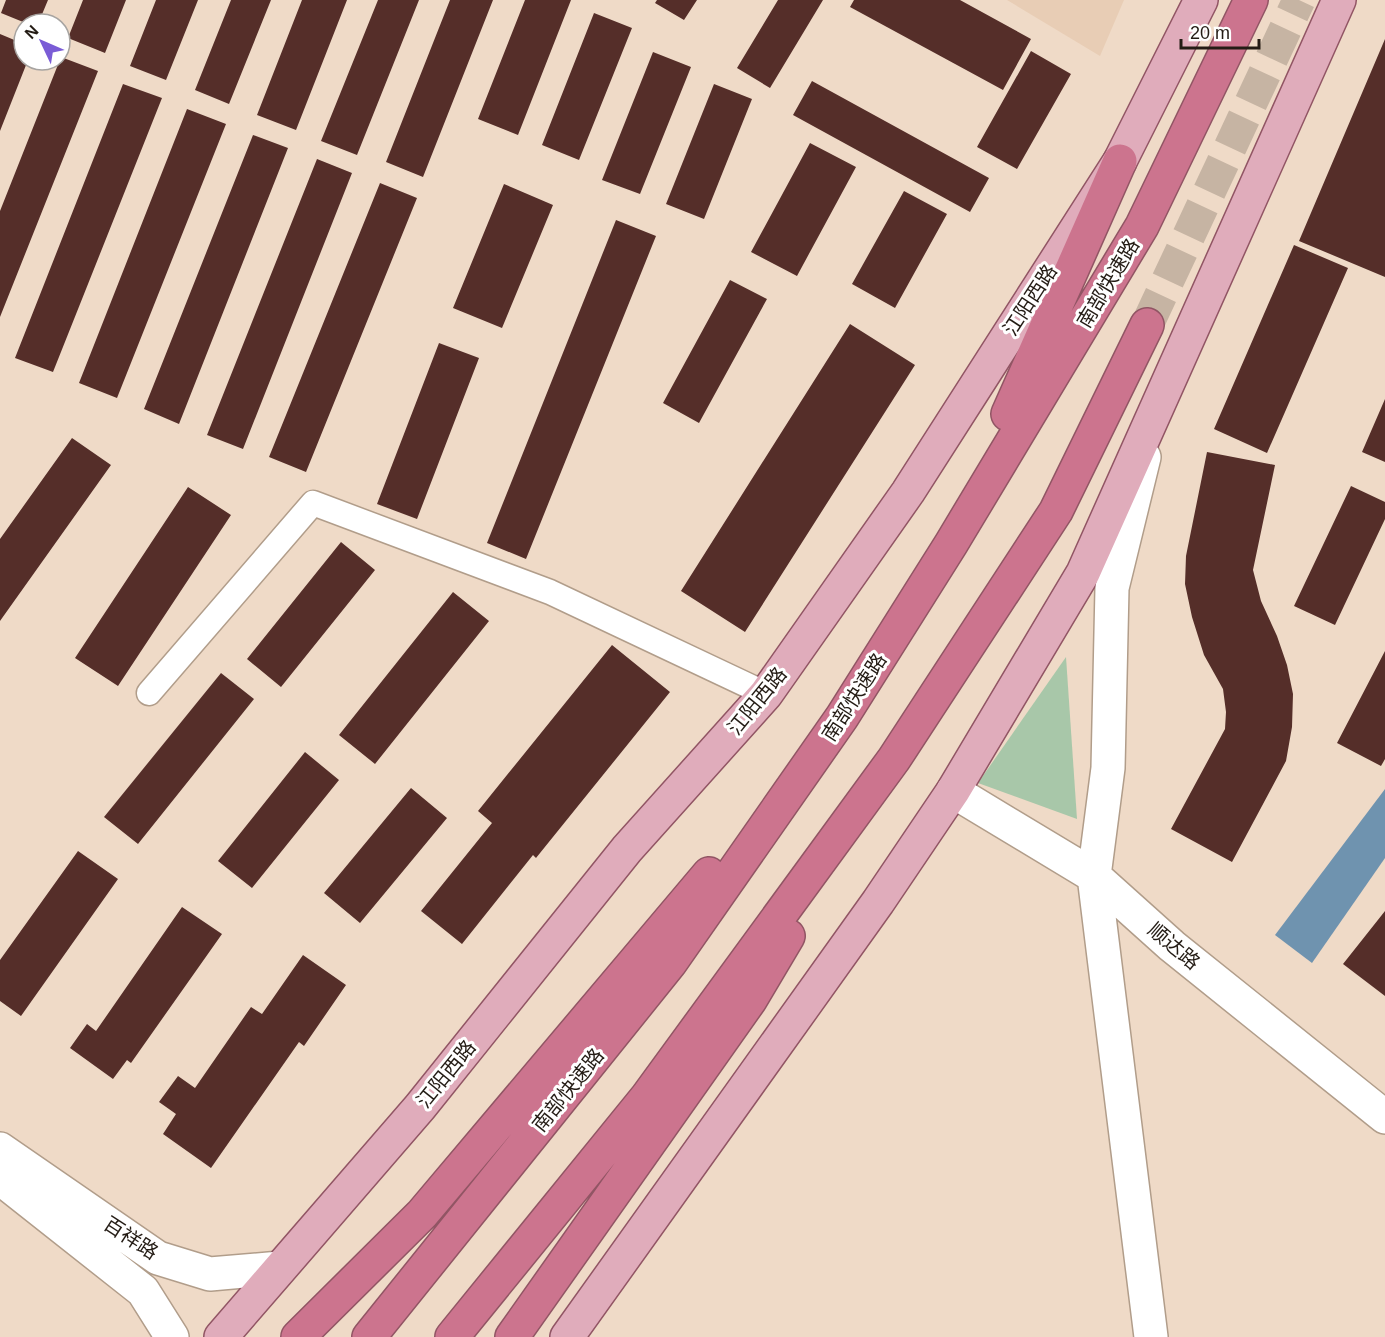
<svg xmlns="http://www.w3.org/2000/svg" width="1385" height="1337" font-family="Helvetica,'Noto Sans SC',sans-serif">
<rect width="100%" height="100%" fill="#efdac7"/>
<!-- built -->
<path fill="#e8cdb5" d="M1007,0H1124L1100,56Z"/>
<!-- green -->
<path fill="#a8c7a9" d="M1066,657L1077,819L978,783Z"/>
<!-- water -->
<path fill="#6f93af" d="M1385,789V858L1312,963L1275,935Z"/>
<!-- building -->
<path fill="#552e29" d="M6,0H48L38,24H28L1,13Z
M83,0H126L105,53L68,38Z
M156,0H198L166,80L130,66Z
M231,0H271L229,104L195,90Z
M302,0H347L296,130L257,115Z
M378,0H419L357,155L321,141Z
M450,0H493L423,177L386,162Z
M525,0H571L518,135L478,119Z
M657,0H697L684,20L655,3Z
M778,0H823L770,88L737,68Z
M854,0H960L1031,39L1003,90L850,7Z
M594,13L632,28L579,160L542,145Z
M0,34L24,44V60H28L0,131Z
M1385,39V277L1299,241Z
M1031,51L1071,74L1017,169L977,147Z
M653,52L691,67L640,194L602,180Z
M61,57L98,71L0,317V211Z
M812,81L989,178L970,212L793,115Z
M123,84L162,98L53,372L15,358Z
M714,84L752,99L704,219L666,204Z
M187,109L226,124L117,398L79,383Z
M253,135L288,148L179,424L144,409Z
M810,143L856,167L797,276L751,252Z
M317,159L352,173L243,449L207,435Z
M380,183L417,198L306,472L269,457Z
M504,184L553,205L502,328L453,308Z
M904,191L947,214L895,308L852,284Z
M616,220L656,236L526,559L487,543Z
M1294,245L1348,268L1267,453L1214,429Z
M730,280L767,299L699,423L663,403Z
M850,324L915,365L745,632L681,591Z
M439,343L479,358L417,519L377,504Z
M1385,399V462L1362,452Z
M72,438L111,465L0,621V539Z
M1207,452L1275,465L1253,570L1261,601L1277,636L1287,665L1293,694L1292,727L1286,761L1232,862L1171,829L1225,729L1226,712L1223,689L1204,655L1192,617L1185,584L1186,556Z
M1351,486L1385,502V519L1335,625L1294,606Z
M188,487L231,515L118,686L75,658Z
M341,542L375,570L281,687L247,659Z
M453,592L489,621L375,764L339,735Z
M612,645L670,692L536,858L533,855L462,944L421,911L492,823L478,811Z
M1385,651V759L1381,766L1337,743Z
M221,673L254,699L138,844L104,817Z
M305,752L339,780L252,888L218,861Z
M411,788L447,818L360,923L324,893Z
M78,851L118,879L21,1016L0,1001V960Z
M182,907L222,934L131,1063L127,1060L113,1079L70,1048L87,1024L96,1031Z
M1385,911V996L1343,964Z
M303,955L346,985L304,1046L299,1042L211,1168L163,1134L176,1114L159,1102L178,1076L195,1088L251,1007L262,1014Z"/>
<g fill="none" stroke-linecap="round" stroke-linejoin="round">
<!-- highway-tunnel -->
<path stroke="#c6b4a3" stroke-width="33" stroke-dasharray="33 16" stroke-linecap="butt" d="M1147,325L1299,0"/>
<defs>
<path id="street" d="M149,693L313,503L550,592L766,694"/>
<path id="secondary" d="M1144,457L1112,588L1108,768L1094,876L1151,1337
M953,791L1094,876L1172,946L1385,1117
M0,1149L158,1258L210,1274L280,1268
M0,1178L143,1291L172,1337"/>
<path id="primary" d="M221,1337L420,1107L627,849L766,694L908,492L1120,161L1201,0
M567,1337L878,902L953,791L1083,573L1339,0"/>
<path id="highway" d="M1008,414L1120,161
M298,1337L422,1214L709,874
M369,1337L670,963L842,717L951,544L1142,226L1251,0
M452,1337L647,1097L894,759L1056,511L1147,325
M512,1337L750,1000L788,936"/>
</defs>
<!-- street casing -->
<use href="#street" stroke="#b19d8a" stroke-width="27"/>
<!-- secondary casing -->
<use href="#secondary" stroke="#b19d8a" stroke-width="36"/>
<!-- primary casing -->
<use href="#primary" stroke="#915564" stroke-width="36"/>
<!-- highway casing -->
<use href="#highway" stroke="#915564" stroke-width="36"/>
<!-- street -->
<use href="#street" stroke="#fff" stroke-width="24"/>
<!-- secondary -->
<use href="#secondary" stroke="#fff" stroke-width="33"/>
<!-- primary -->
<use href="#primary" stroke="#e0acbb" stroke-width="33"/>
<!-- highway -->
<use href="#highway" stroke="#cc748e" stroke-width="33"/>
</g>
<g text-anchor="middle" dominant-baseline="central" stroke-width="6" stroke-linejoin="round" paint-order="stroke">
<!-- street labels -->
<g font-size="20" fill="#241c15" stroke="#fff">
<text transform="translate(1108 283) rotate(-59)">南部快速路</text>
<text transform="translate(1030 300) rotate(-57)">江阳西路</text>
<text transform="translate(854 697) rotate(-57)">南部快速路</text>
<text transform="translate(757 701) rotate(-51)">江阳西路</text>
<text transform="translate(1174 946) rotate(40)">顺达路</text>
<text transform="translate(446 1074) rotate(-51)">江阳西路</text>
<text transform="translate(568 1090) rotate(-51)">南部快速路</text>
<text transform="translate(131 1238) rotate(33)">百祥路</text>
</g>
</g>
<!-- north arrow -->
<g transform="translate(42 42) rotate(314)"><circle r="28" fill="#ffffff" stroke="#a7a4a1" stroke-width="1.5"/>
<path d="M0-4.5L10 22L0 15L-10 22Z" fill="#7a5cd6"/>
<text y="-9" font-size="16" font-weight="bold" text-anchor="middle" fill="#241c15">N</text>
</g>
<!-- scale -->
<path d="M1181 39v9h78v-9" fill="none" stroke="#241c15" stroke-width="3"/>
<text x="1190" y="39" font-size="18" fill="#241c15" stroke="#ffffff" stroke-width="4.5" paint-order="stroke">20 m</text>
</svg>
